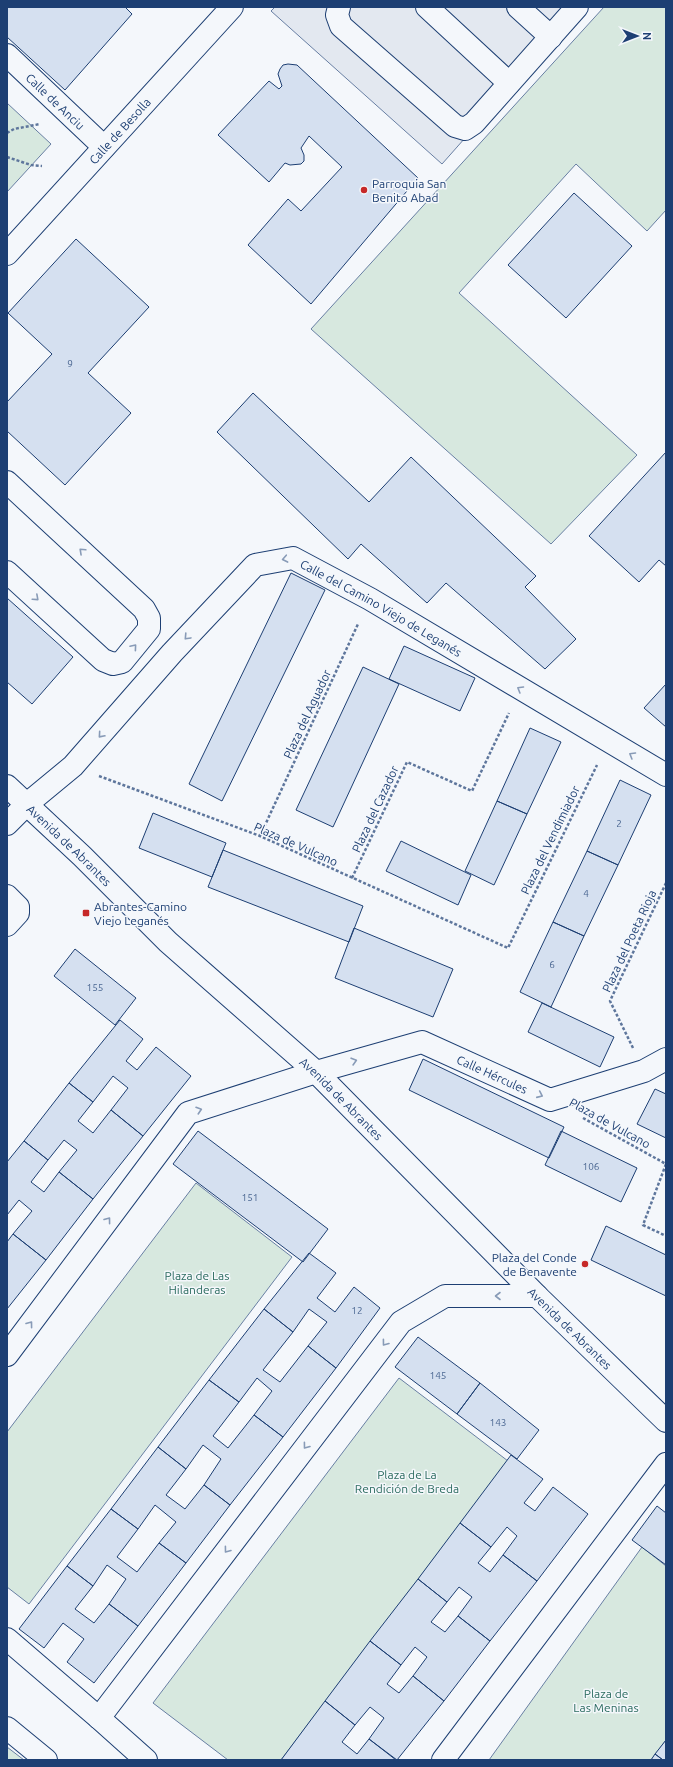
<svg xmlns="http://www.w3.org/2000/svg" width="673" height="1767" font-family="Ubuntu,sans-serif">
<rect width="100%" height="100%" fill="#f4f7fb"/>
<!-- green -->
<path fill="#d7e8df" stroke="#687fa3" d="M604,7H666V210L647,231L576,164L459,293L637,455L551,544L311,329Z
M7,103L51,144L7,192Z
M196,1183L292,1257L29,1604L7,1587V1432Z
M399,1378L508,1461L281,1760H228L153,1703Z
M642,1547L666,1566V1740L651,1760H489Z
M7,1747L24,1760H7Z"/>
<!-- parking -->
<path fill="#e3e8f0" stroke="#687fa3" d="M275,7H581L442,164L271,11Z"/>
<!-- building -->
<path fill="#d5e0f0" stroke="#1d3f73" d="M7,7H125L132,14L65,90L7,37Z
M288,64L297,65L418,178L311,304L248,245L288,199L301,211L342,167L309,136L301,148L304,155V161L301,164L290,165L285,163L269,182L218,135L269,81L279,89L282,86L278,74L280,69L283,65Z
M574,193L632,246L566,318L508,265Z
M76,239L149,307L88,373L131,413L65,485L7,431V402L52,354L8,313Z
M253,393L369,502L411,457L536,576L525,587L576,639L545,669L446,583L427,603L361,544L348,559L217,432Z
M666,452V566L659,560L639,582L589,536Z
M291,573L325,590L222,801L189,784Z
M7,598L73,657L32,704L7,682Z
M404,646L475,678L460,711L389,679Z
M363,667L399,684L333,827L296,810Z
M666,684V727L644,708Z
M530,728L561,742L527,814L497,801Z
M620,780L651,795L618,865L587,851Z
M497,801L527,814L494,885L465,871Z
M153,813L226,843L212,877L139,848Z
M401,841L471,875L458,905L386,871Z
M223,850L363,906L349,942L208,887Z
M587,851L618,865L584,936L553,922Z
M553,922L584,936L551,1007L520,992Z
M354,928L453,969L433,1017L335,978Z
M75,949L136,998L115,1025L54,976Z
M542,1003L614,1037L600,1067L528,1032Z
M120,1020L143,1039L126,1061L137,1070L156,1047L191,1076L143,1136L111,1110L128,1088L113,1076L93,1102L69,1083Z
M423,1059L564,1127L549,1158L409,1090Z
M69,1083L93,1102L78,1121L93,1133L111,1110L143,1136L93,1199L59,1172L77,1150L64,1140L48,1160L24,1141Z
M655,1089L666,1094V1138L637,1124Z
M198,1131L328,1229L303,1262L173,1164Z
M561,1131L637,1168L621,1202L545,1165Z
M24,1141L48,1160L31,1182L44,1192L59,1172L93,1199L46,1260L13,1234L32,1211L19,1200L7,1215V1162Z
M606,1226L666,1255V1296L591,1260Z
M13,1234L46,1260L7,1309V1242Z
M309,1253L336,1273L317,1298L335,1312L354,1287L380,1308L336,1368L308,1346L327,1322L309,1309L293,1332L264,1309Z
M264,1309L293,1332L263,1370L280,1382L308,1346L336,1368L283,1437L254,1415L272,1391L257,1378L239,1402L209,1380Z
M418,1337L480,1383L457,1414L395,1367Z
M209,1380L239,1402L213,1436L228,1448L254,1415L283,1437L230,1505L204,1485L221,1459L203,1445L186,1469L158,1447Z
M480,1383L539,1430L517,1459L457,1414Z
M158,1447L186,1469L166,1495L185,1509L204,1485L230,1505L186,1563L159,1543L176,1522L155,1505L138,1529L111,1509Z
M511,1455L543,1479L524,1503L535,1511L553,1487L588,1514L537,1581L503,1555L517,1536L507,1527L491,1547L460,1523Z
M657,1506L666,1513V1565L632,1540Z
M111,1509L138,1529L117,1557L137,1572L159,1543L186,1563L138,1626L109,1604L126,1579L107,1565L93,1586L67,1566Z
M460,1523L491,1547L478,1563L490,1572L503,1555L537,1581L490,1641L458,1616L472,1597L459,1587L447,1602L418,1579Z
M67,1566L93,1586L75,1609L94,1623L109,1604L138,1626L94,1683L67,1662L84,1639L63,1623L44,1648L19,1629Z
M418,1579L447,1602L431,1622L445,1632L458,1616L490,1641L444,1701L413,1676L427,1657L415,1647L401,1665L370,1641Z
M370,1641L401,1665L387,1684L399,1693L413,1676L444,1701L397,1760L369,1739L384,1718L370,1707L355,1725L325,1701Z
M325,1701L355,1725L342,1742L357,1754L369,1739L396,1760H281Z
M666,1740V1760H663L655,1754Z
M655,1754L663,1760H651Z"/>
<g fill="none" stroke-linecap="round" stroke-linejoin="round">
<defs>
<g id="minor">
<path d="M339,7L337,15L341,26L455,126L465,129L474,123L577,7"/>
<path d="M427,7L509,83"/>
<path d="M518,7L551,37"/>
<path id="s1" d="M7,55L104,147"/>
<path id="s2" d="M7,254L232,7"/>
<path d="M7,482L144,609L149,618V629L122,662L113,664L103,660L7,572"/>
<path id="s3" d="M7,786L82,856L168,942L316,1072L537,1296L666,1421"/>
<path id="s4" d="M7,824L27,804L73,766L172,653L255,565L293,558L370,599L666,775"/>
<path d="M7,896L18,907V913L7,925"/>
<path id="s5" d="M7,1355L188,1113L316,1072L422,1042L550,1100L644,1071L666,1059"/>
<path d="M7,1639L99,1718L146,1760"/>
<path d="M99,1718L401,1322L445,1296H537"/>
<path d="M7,1728L46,1760"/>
<path d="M443,1760L666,1464"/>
</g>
</defs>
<!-- minor casing -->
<use href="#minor" stroke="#1d3f73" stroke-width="24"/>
<!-- path -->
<path stroke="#5e769c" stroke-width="2.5" stroke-dasharray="3 2" stroke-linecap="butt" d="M7,133L14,129L40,124
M7,157L31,165L42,166
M99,776L260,836L508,948L597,765
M260,836L358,624
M352,878L407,762L472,791L509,713
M633,1048L610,1001L666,883
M583,1118L666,1164L643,1225L666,1236"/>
<!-- minor -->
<use href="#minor" stroke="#f4f7fb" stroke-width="22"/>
</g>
<!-- one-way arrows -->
<defs><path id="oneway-chevron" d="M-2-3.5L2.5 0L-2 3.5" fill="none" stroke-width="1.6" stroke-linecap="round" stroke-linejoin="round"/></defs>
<g stroke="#889bb7">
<use href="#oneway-chevron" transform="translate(82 551) rotate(-137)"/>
<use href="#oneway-chevron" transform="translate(285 559) rotate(169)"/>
<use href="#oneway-chevron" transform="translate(36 598) rotate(42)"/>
<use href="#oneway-chevron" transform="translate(187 637) rotate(133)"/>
<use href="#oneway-chevron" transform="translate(134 647) rotate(-50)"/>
<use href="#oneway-chevron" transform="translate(520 689) rotate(-149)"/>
<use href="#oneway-chevron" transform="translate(101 735) rotate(131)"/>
<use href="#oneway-chevron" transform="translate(632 755) rotate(-149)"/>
<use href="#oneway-chevron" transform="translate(354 1061) rotate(-16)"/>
<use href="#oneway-chevron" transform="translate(540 1095) rotate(24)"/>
<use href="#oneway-chevron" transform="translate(199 1110) rotate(-18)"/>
<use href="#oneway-chevron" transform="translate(108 1220) rotate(-53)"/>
<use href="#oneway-chevron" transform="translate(498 1296) rotate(180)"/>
<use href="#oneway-chevron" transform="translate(30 1324) rotate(-53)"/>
<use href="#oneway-chevron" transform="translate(385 1343) rotate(127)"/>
<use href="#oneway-chevron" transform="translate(306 1446) rotate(127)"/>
<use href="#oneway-chevron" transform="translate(227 1550) rotate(127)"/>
</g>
<!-- markers -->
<g fill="#c62828" stroke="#f4f7fb" stroke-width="1.5">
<circle cx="364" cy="190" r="4"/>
<rect x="82" y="909" width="8" height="8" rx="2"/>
<circle cx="585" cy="1264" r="4"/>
</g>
<g text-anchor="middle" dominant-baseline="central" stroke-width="3" stroke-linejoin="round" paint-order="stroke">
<!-- number labels -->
<g font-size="10" fill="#4b6792">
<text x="70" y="363">9</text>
<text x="619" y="823">2</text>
<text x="586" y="893">4</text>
<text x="552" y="964">6</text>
<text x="95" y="987">155</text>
<text x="591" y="1166">106</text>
<text x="250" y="1197">151</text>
<text x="357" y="1310">12</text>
<text x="438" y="1375">145</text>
<text x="498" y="1422">143</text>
</g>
<!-- street labels -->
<g font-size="12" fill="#1d3f73" stroke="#f4f7fb">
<text stroke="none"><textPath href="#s1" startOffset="67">Calle de Anciu</textPath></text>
<text stroke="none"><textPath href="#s2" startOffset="167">Calle de Besolla</textPath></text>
<text stroke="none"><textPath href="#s4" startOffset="499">Calle del Camino Viejo de Leganés</textPath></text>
<text transform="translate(307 714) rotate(-65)">Plaza del Aguador</text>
<text transform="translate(375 809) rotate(-65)">Plaza del Cazador</text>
<text transform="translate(550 840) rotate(-64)">Plaza del Vendimiador</text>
<text transform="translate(296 844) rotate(24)">Plaza de Vulcano</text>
<text stroke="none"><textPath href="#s3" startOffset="86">Avenida de Abrantes</textPath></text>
<text transform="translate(629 941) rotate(-65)">Plaza del Poeta Rioja</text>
<text stroke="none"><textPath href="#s5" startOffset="624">Calle Hércules</textPath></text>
<text stroke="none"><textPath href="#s3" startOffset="458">Avenida de Abrantes</textPath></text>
<text transform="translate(610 1123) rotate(29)">Plaza de Vulcano</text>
<text stroke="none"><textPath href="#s3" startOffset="782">Avenida de Abrantes</textPath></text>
</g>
<!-- poi labels -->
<g font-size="12" fill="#1d3f73" stroke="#f4f7fb" text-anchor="start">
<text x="372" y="183">Parroquia San<tspan x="372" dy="14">Benito Abad</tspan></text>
<text x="94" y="906">Abrantes-Camino<tspan x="94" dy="14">Viejo Leganés</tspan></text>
<text x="577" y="1257" text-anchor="end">Plaza del Conde<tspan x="577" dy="14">de Benavente</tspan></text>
</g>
<!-- park labels -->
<g font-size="12" fill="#2c6c60" stroke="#f4f7fb">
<text x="197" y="1275">Plaza de Las<tspan x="197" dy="14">Hilanderas</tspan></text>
<text x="407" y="1474">Plaza de La<tspan x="407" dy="14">Rendición de Breda</tspan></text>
<text x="606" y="1693">Plaza de<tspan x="606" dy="14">Las Meninas</tspan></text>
</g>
</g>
<!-- border -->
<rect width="673" height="1767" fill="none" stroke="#1d3f73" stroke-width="16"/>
<!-- north arrow -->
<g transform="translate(637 36) rotate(90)" stroke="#f4f7fb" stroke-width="3" paint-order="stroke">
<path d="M0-3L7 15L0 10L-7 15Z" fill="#1d3f73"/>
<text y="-6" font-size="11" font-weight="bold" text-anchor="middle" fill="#1d3f73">N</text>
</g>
</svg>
